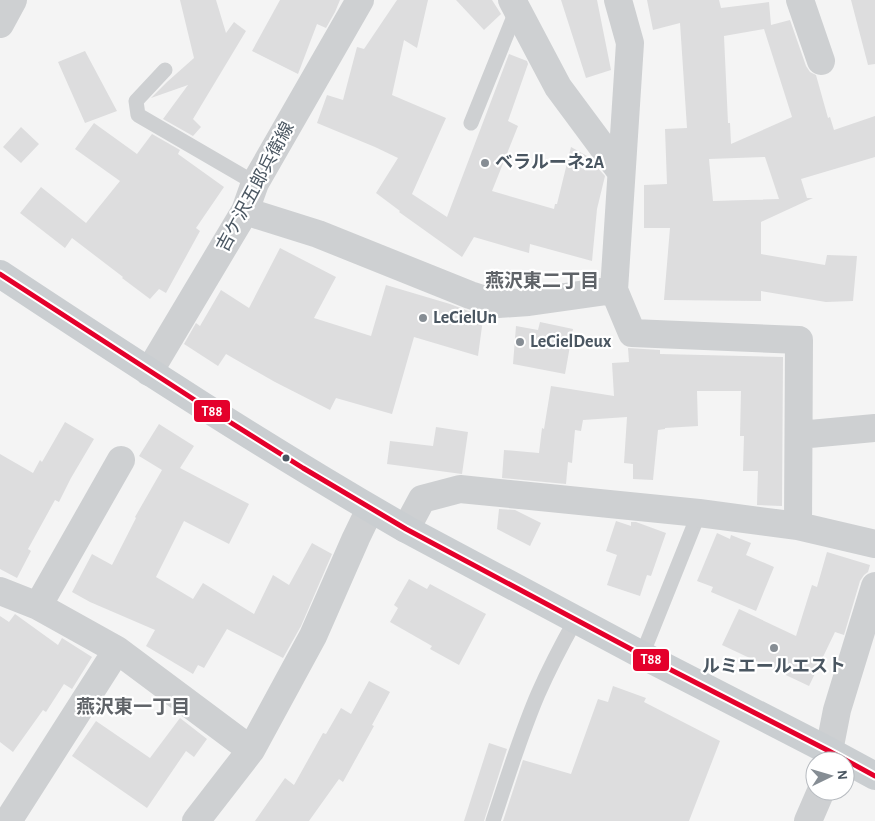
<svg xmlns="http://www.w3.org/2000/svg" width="875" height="821" font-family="'Alegreya Sans','Noto Sans JP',sans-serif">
<rect width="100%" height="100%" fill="#f4f4f4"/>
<!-- building -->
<path fill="#ddddde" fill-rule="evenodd" d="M180,0H216L226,33L234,22L246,31L193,119L201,127L193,136L163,119L188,85L151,98L167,82L194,58Z
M280,0H340L335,12L326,28L317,24L298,74L252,51Z
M397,0H428L417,48L404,40L392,95L446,118L412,194L447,217L509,54L527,61L528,64L508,121L518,126L492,191L554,209L555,204H557L571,147L587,156L605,176L597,209L592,261L530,244L529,253L474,237L462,257L399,212L400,211L376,193L398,158L375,147L317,123L327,95L343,100L357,47L364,49Z
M456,0H492L501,14L484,30Z
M561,0H597L611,70L586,78Z
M647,0H719L721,8L769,2L771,25L790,20L806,66L810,72L816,75L828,118L830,117L834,130L875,116V157L801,179L807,198H813L761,222V254L825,265L827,255L857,256L853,301L826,302L761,291V301L664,300L670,228H644V185L667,184L665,129L687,128L680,23L653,30ZM764,29L792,117L731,144L730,123H728L724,36ZM765,157L779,199L713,201L709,159Z
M851,0H875V64L868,65Z
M85,51L117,111L85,123L58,62Z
M94,123L137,154L152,134L180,150L178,154L224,187L196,228L200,231L166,293L159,289L150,299L122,278L123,277L72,238L65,248L20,213L41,187L86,223L120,181L75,149Z
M21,127L39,144L21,163L3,147Z
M280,248L336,277L314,318L371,336L386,285L450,304L471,312L469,317L483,319L478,356L414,337L392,414L336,398L330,410L275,382L226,354L218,366L184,344L196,323L200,326L221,290L249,308Z
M540,322L573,329L565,374L513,364L516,326L538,330Z
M628,348L660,350V354L783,357L782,506L757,505L758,471H743L744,436H740L741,391H697L698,426L665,428V429L658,430L653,480L633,479V464L624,463L627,417L583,420L581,431L575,430L572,463L568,462L566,484L502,478L504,450L539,453L542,428L544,429L551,386L614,396L612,363L629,362Z
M65,422L94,439L71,478L59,502L55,500L28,549L31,551L17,578L0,569V454L33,473L40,460L42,462Z
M159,424L194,446L180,468L249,504L229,544L184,521L156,577L193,599L203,583L254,614L273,575L289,585L312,543L332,554L301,626L283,658L227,629L204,668L198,665L193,674L146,646L155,630L90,602L72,592L92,554L112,565L136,518L135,517L162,470L139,456Z
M436,427L468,432L462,474L387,464L390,441L433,446Z
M499,509L515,510L541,523L530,546L497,529Z
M616,521L631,526V522H636L666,533L651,576L647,575L640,596L607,585L617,555L606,551Z
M717,533L730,539L731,535L751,543L746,555L774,567L756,611L711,592L713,587L697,581Z
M827,552L870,565L868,572L864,575L860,581L844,635L835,632L809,686L722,645L739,609L796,636L812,585L817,587Z
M409,579L427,589L430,584L486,614L459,665L430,649L432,646L390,622L398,608L394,605Z
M15,614L58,645L62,638L92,657L72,689L64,684L46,712L43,710L13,752L0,742V616L9,622Z
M369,681L390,692L372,725L374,726L343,782L339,779L309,821H255L285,778L294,785L323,733L326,734L341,708L351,714Z
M613,686L646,698L644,702L720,741L689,821H503L523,760L571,774L598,699L608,702Z
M180,718L207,739L194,757L186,751L147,808L72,756L96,721L150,758Z
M489,743L507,749L484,821H464Z"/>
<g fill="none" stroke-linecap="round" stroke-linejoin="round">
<!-- service -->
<path stroke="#ced0d2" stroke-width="15" d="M165,70L136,101L138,115L255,183
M471,123L517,9
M642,655L699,513
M493,821C507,779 520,736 538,694C549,669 562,644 576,619"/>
<!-- minor -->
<path stroke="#ced0d2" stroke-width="28" d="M512,0L558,87L621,172
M618,0L630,43L614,290L632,333L799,340L798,526
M800,0L821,61
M0,24L13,0
M245,211L318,234L470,295L498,304L529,302L614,290
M149,372L245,211L255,183L360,0
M799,435L875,428
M406,529L422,499L460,489L699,513L798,526L875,544
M0,591L38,606L117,650
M38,606L121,460
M251,750L313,636L356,538L370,509
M827,761L837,710L875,586
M8,821L117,650L251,750L196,821
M808,821L821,791"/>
<!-- primary -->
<path stroke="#caced1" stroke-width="28" d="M0,274C133,362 267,449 406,529L642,655L829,751L875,776"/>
<defs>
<path id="bus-1" d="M0,274L201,404L303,468L406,529L642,655L829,751L875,776"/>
</defs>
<!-- bus-1 casing -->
<use href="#bus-1" stroke="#fff" stroke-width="9"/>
<!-- bus-1 -->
<use href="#bus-1" stroke="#e4002b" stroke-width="5"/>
</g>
<!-- markers -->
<g fill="#868d94" stroke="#fff" stroke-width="2">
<circle cx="485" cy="163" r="5"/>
<circle cx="423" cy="318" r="5"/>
<circle cx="520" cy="342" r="5"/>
<circle cx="774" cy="648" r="5"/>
</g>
<circle fill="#4a5661" stroke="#fff" stroke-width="2" cx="286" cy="458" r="4.5"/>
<g text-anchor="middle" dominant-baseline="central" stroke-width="4.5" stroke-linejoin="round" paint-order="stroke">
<!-- poi labels -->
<g font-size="18" font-weight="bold" fill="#4a5661" stroke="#fff" text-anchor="start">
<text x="495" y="163">ベラルーネ2A</text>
<text x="433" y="318">LeCielUn</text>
<text x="530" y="342">LeCielDeux</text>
<text x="774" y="667" text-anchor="middle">ルミエールエスト</text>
</g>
<!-- street labels -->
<g font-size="18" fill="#4a5661" stroke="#fff">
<text transform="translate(256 187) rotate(-62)">吉ケ沢五郎兵衛線</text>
</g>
<!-- neighbourhood labels -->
<g font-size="19" font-weight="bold" fill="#5f6368" stroke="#fff">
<text x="542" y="281">燕沢東二丁目</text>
<text x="133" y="707">燕沢東一丁目</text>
</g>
</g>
<g stroke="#fff" stroke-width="2">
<rect x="193" y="399" width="38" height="24" rx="5" fill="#e4002b"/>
<rect x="632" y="648" width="38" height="24" rx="5" fill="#e4002b"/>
</g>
<g font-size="14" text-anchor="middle" font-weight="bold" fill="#fff">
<text x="212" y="416">T88</text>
<text x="651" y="664">T88</text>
</g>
<!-- north arrow -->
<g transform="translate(830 776) rotate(85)"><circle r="24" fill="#ffffff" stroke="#b7bbc0"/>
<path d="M0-4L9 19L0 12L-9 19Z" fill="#868d94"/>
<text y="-8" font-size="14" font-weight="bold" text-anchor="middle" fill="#4a5661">N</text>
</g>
</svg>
